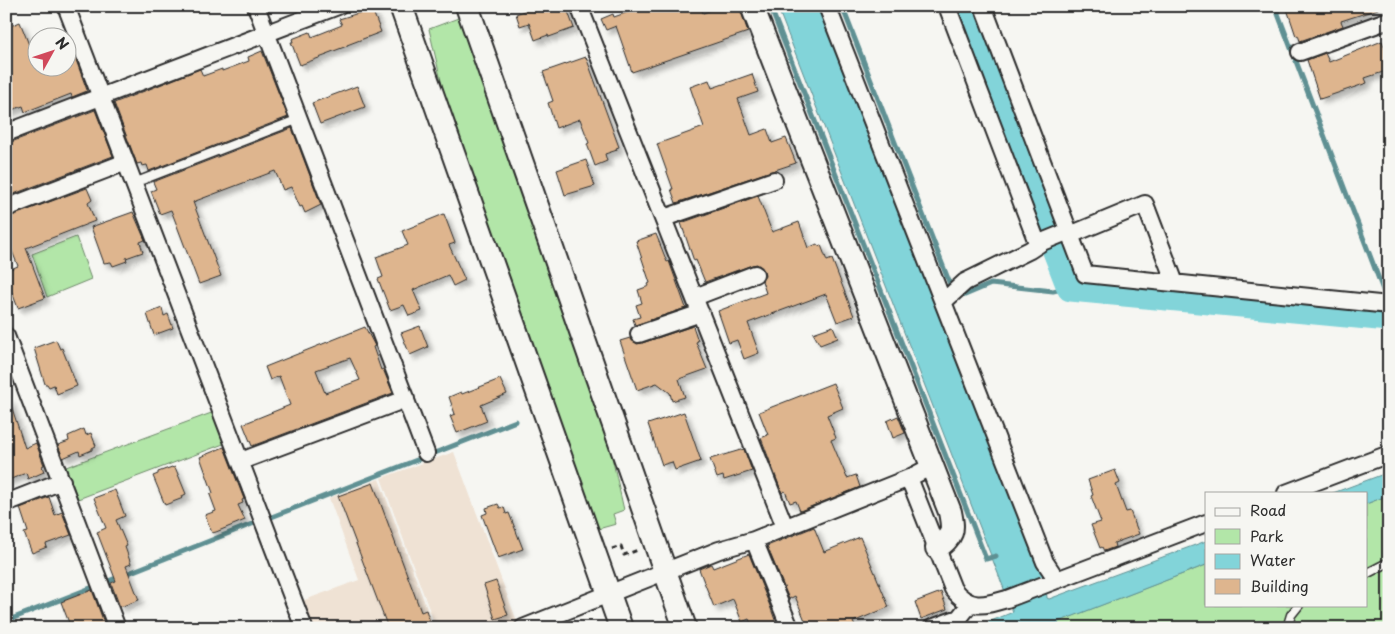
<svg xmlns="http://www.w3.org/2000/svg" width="1395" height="634" font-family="'Playpen Sans',sans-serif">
<defs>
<filter id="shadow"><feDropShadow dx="4.5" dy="4.5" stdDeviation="2.5" flood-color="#0004"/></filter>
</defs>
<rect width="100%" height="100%" fill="#f6f6f2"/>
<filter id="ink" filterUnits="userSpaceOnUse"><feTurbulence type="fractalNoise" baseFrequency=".02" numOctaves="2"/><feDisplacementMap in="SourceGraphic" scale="10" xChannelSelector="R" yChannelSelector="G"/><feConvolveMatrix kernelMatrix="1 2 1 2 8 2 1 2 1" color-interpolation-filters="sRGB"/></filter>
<g filter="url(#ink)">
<!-- built -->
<path fill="#efe2d4" d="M454,452L518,624L509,628H436L381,478Z
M379,479L434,628H309L299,602L359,580L329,498Z"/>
<!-- green -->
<path fill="#b2e6a8" stroke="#6e886a" d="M461,17L609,444L624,510L613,514L616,524L598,529L445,98L429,29Z
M76,237L91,279L47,297L32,254Z
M214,412L226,443L78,499L66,467Z
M1389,495V628H1060L1057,622L1206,565V605H1366V504Z"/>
<!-- water -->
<path fill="#82d4d9" stroke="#5f9093" d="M777,6H819L1045,579L1047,598L1049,599L1206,541V565L1058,622L1060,628H974L1013,612Z
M1389,472V495L1366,504V493H1333Z"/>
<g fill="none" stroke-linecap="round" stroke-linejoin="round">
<!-- stream -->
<path stroke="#5f9093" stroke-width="5" d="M770,6L986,559L996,556
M842,6L950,284L959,293L965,295L991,284L1053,291L1071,287
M1275,6L1388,303
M6,320L11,333
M268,514L269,518L516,421
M106,582L257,522
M6,621L93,587"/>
<!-- river -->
<path stroke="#82d4d9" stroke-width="29" d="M962,6L1071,287L1389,317"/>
</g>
<!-- building -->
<path fill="#deb58e" stroke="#2b2b2b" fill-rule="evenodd" filter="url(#shadow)" d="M536,6H566L574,28L549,37L548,35L535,40L529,23L520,26L516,14Z
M645,6H700L703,13L723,6H739L748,32L632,72L616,26L606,30L601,19L613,14L614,17Z
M1286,6H1378V9L1341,21L1343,26L1300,41L1298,35L1296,36Z
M372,9L381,32L347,45V46L326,54L327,55L300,65L291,42H293L292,39L310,32L312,37L342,25L339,19Z
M20,22L33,55L38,53V68H68V38L87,90V91L72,97L71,94L25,112L23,106L6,112V28Z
M1382,41L1389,58V70L1365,78L1367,83L1320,99L1307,60L1325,53L1329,62Z
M262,51L288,117L149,171L147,165L142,166L141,163L137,164L114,103L200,69L203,76L222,69V71L249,61L248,57Z
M586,57L619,147L616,148L617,150L605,154L607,161L595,166L587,144L589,143L580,119L556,128L548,103L553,101L543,72Z
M752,74L758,92L738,99L751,135L767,129L772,143L786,138L796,163L676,203L671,189H673L657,144L704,127L690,87L709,80L712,88Z
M357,86L365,107L320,124L312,103Z
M95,110L113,156L6,197V144Z
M292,128L321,205L305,213L302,206L300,207L291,187L283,190L275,171L193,202L221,276L199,284L171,210L160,214L151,191L156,189L153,182Z
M586,160L595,186L565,195L557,170Z
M87,188L92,200L88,203L95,221L26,248L45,298L18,308L8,282L11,280L8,270L18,266L6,236V218Z
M758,196L772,232L799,222L808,248L817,244L818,246L821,245L827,261L832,259L854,316L837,322L826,294L748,323L759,353L744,359L737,340L729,343L718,311L766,293L762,281L765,276L764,270L757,264L752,265L705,282L696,260L694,261L681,223Z
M133,212L145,240L140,242L143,252L126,258L127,261L113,266L111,262L104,263L91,227Z
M444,214L455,243L449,245L465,280L453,286L448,275L413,290L422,311L409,316L404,305L390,310L378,279L383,277L376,257L408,245L402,231Z
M656,234L667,262L669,261L686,308L635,325L633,319L640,317L636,305L642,303L638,290L649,286L648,284L650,283L636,241Z
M162,308L164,316L168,314L173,328L154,335L147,314Z
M420,326L428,347L410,355L401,333Z
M693,326L698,341L696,342L707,369L679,379L685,397L672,401L670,393L657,383L637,390L620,341L630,338L637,344L642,343Z
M833,326L838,338L820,345L813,333Z
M365,327L375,346L373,347L381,370L383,369L393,393L252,446L243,424L290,405L279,376L270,380L265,367ZM350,358L360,380L325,393L316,370Z
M56,340L60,349L62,348L77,386L57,394L54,385L49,387L47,384H45L34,348Z
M500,379L507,394L481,405L487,421L457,433L450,416L455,414L449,397L461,392L462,394Z
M833,383L843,408L827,415L836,438L831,440L847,478L856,475L860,487L800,511L796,501L790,503L785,491L782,493L761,438L768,435L759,412Z
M6,399H9L25,448L36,443L44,465L42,466L44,472L28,479L26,473L6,481Z
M684,412L701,461L675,470L672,462L662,465L648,424Z
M898,416L905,433L893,438L887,421Z
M84,429L86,435L91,433L96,446L92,448V450L80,455L79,451L63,458L58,445L69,441L68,436Z
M224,447L244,499L242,500L243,503L238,505L245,520L216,532L212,533L205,515L216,511L210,495L213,493L200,457Z
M744,449L752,471L724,480L723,476L717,478L710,459Z
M172,467L173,468L175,467L186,494L182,496L183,498L165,505L153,476L158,474V472Z
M1115,470L1120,483L1116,485L1126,512L1130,511L1139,534L1114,543L1115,547L1104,551L1102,547L1100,548L1091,525L1101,522L1091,496L1093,495L1088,480Z
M373,483L421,612L426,610L432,628H388L338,496Z
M115,490L125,516L116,520L127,546L125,547L131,564L126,566L139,600L120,607L111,583L116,581L97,532L106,528L94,498Z
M49,497L55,515L62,512L71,535L46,544L47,547L32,553L24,533L28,532L20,508Z
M498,504L500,508L504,507L506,514L509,513L523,549L498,558L482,515L487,513L486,508Z
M814,527L824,552L860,537L889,607L853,622L856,628H808L795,596L789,599L767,546Z
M749,554L770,606L778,628H753L749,619L742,622L733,599L714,607L704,582L699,569L711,564L713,568Z
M496,581L508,615L495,619L484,585Z
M92,590L106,628H71L61,602Z
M941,592L947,609L921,619L915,602Z"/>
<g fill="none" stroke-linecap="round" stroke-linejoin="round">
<defs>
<path id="lane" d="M134,183L299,119
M1366,574L1389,562
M1287,628L1291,615L1299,605"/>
<path id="street" d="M66,6L304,628
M256,6L426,453
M579,6L785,527
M827,6L943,302
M947,6L1038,245
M983,6L1085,274L1389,305
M1300,52L1389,20
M6,133L338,6
M6,208L126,162
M664,218L774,180
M1070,235L1145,204L1175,283
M695,297L755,274
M639,334L701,313
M6,336L117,628
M241,461L406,399
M909,478L953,589C970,610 983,606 1007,599L1206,523
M1286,493L1389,454
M6,503L62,481
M754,540L790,628
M1057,580L1045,562L943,302L965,282L1030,250L1042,242L1069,231
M523,628L719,550L754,540L909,478L932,466
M932,628L959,618L970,604"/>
<path id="secondary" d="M401,6L621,628
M467,6L685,628
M752,6L950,512C954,532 953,535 937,548"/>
</defs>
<!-- lane casing -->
<use href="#lane" stroke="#2b2b2b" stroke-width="11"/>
<!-- street casing -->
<use href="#street" stroke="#2b2b2b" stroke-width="20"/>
<!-- secondary casing -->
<use href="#secondary" stroke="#2b2b2b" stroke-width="26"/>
<!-- path -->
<path stroke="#2b2b2b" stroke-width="3" stroke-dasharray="5 4" stroke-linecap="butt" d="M612,549L621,546L624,555L638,550"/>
<!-- lane -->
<use href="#lane" stroke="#f6f6f2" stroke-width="8"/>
<!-- street -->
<use href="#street" stroke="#f6f6f2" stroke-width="16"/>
<!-- secondary -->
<use href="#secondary" stroke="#f6f6f2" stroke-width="22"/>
</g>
</g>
<!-- margin -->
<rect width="1395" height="634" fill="none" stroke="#f6f6f2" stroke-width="25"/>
<rect x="12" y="12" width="1370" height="609" fill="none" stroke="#2b2b2b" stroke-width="2" filter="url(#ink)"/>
<!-- legend -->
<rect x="1205" y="492" width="162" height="115" fill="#f6f6f2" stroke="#a5a5a2"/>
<rect x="1215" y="508" width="25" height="8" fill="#f6f6f2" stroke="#a5a5a2"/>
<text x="1250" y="516" font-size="15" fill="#2b2b2b">Road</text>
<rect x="1215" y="529" width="25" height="15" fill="#b2e6a8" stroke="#a5a5a2"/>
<text x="1250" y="542" font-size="15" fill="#2b2b2b">Park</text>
<rect x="1215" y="554" width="25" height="15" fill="#82d4d9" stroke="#a5a5a2"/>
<text x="1250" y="566" font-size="15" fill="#2b2b2b">Water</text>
<rect x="1215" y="579" width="25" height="15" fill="#deb58e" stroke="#a5a5a2"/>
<text x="1250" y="592" font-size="15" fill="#2b2b2b">Building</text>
<!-- north arrow -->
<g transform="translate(52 52) rotate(50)"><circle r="24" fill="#f6f6f2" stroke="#a5a5a2"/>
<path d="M0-4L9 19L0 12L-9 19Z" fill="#d1495b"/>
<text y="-8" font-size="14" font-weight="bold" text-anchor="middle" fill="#2b2b2b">N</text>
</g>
</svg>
